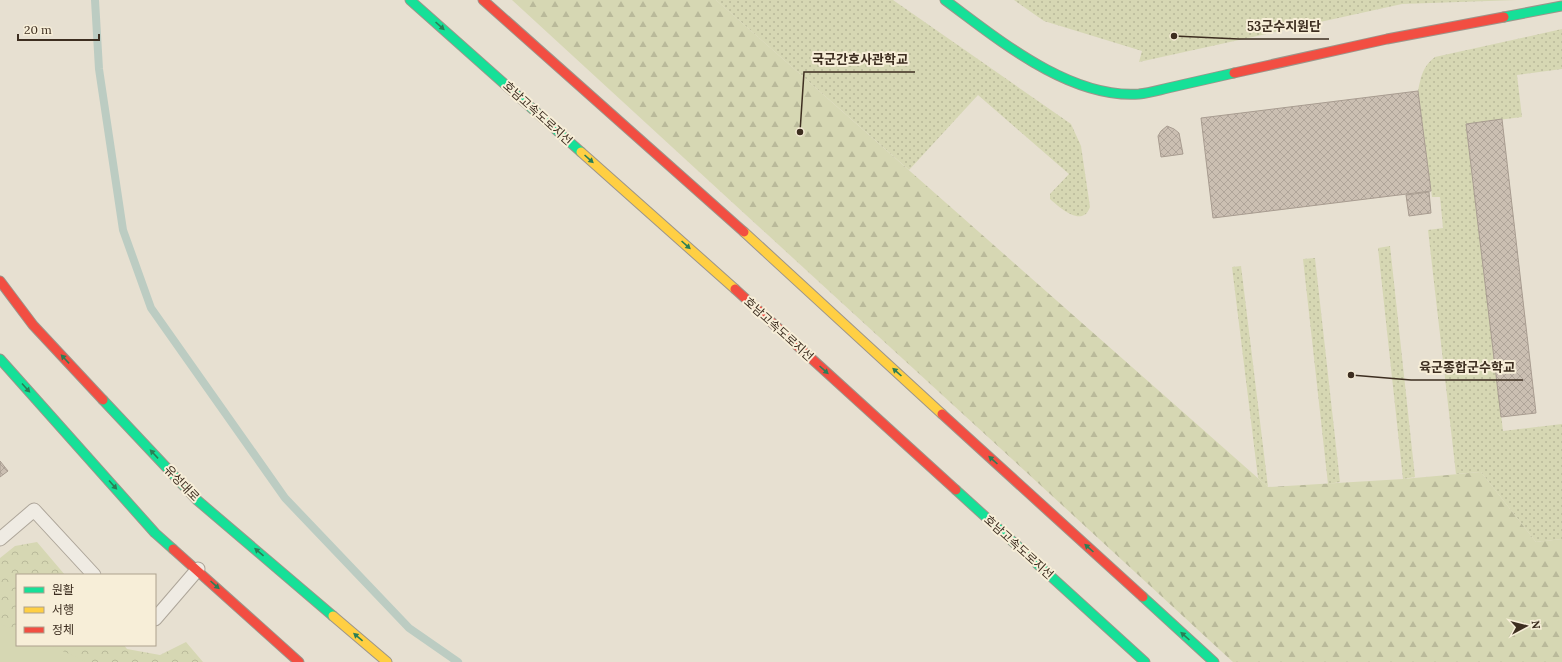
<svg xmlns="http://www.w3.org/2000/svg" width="1562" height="662" font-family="Lora,'Noto Sans KR',serif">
<defs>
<pattern id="grass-dots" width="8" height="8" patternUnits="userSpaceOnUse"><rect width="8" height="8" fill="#d6d7b3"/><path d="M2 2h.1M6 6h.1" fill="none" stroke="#b9b99a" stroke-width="1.8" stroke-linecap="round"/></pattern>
<pattern id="forest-firs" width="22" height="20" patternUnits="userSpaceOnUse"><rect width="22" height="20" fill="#d6d7b3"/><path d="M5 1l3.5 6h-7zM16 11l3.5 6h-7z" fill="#b9b99a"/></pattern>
<pattern id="park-crowns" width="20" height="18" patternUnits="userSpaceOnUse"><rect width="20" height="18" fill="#d6d7b3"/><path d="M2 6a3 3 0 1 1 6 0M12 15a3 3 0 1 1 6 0" fill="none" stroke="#b9b99a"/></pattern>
<pattern id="building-cross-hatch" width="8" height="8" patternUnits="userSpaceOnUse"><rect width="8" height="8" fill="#cbbfb2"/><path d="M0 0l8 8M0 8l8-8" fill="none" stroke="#afa499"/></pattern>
</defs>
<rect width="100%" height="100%" fill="#e7e0d1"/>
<!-- grass -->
<path fill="url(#grass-dots)" d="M716,0H893L1071,124L1081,146L1090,207C1083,228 1060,208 1050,199V194L1069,174L978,95L909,170Z
M1014,0H1517L1402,4L1139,62L1142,51L1044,21Z
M1562,29V69L1517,75L1522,117L1466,124L1503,431L1562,424V539L1536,542L1481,472L1456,474L1428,230L1443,228L1440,197H1432L1418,91C1421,76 1423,66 1435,57Z
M1390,246L1415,477L1403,479L1378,248Z
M1315,258L1340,482L1328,484L1303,259Z
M1241,266L1268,487L1258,478L1232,267Z"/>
<!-- forest -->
<path fill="url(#forest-firs)" d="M512,0H716L1268,487L1403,479L1481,472L1536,542L1562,539V662H1233Z"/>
<!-- park -->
<path fill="url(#park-crowns)" d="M37,542L65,575H17V645H124L127,649L160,655L186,642L203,662H0V558L15,546Z"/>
<!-- garden -->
<path fill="#d6d7b3" d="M0,624L17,631V645H49L87,662H0Z"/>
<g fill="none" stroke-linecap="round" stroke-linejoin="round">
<!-- stream -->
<path stroke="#bcccc2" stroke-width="8" d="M95,0L99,69L123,230L151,308L285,498L409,628L458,662"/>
</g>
<!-- building -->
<path fill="url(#building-cross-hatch)" stroke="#a89c90" d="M1418,91L1431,191L1213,218L1201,118Z
M1502,119L1536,413L1501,417L1466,124Z
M1167,126L1174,129L1179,133L1183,154L1161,157L1158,136L1161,131Z
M1429,192L1431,213L1409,216L1406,195Z
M0,461L8,471L0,477Z"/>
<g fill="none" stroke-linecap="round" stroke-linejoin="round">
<defs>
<path id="lane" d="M0,539L34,510L94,575
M155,619L198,569"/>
<path id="fast" d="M410,0L581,152
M945,0C998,39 1069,99 1139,94C1149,93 1159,90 1168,88C1190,83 1212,78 1234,73
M1504,17L1562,6
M0,359L155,533L173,549
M103,400L197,500L333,616
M956,490L1145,662
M1143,597L1214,662"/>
<path id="slow" d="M581,152L735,289
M744,232L942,414
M333,616L387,662"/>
<path id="jam" d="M483,0L744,232
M1234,73L1387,39L1504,17
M0,281L33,325L103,400
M735,289L956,490
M942,414L1143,597
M173,549L299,662"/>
</defs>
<!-- lane casing -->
<use href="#lane" stroke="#ada599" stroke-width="15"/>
<!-- fast casing -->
<use href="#fast" stroke="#9c958a" stroke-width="11"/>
<!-- slow casing -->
<use href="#slow" stroke="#9c958a" stroke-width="11"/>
<!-- jam casing -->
<use href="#jam" stroke="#9c958a" stroke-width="11"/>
<!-- lane -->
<use href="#lane" stroke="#efebe3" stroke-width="13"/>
<!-- fast -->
<use href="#fast" stroke="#16e098" stroke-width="9"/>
<!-- slow -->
<use href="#slow" stroke="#ffcf43" stroke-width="9"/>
<!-- jam -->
<use href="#jam" stroke="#f24e42" stroke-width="9"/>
</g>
<!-- one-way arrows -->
<defs><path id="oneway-solid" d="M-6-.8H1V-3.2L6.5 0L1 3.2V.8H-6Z"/></defs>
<g fill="#2b7e56">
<use href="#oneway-solid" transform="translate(440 26) rotate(42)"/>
<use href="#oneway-solid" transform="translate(589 159) rotate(42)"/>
<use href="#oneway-solid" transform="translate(686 245) rotate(42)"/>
<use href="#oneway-solid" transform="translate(65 359) rotate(-133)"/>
<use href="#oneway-solid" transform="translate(824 370) rotate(42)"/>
<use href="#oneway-solid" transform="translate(897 372) rotate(-138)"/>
<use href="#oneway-solid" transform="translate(26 388) rotate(48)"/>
<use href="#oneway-solid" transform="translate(154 454) rotate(-133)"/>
<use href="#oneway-solid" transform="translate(993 460) rotate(-138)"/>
<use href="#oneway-solid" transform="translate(113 485) rotate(48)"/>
<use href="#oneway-solid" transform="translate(1089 548) rotate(-138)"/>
<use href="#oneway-solid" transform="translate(259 552) rotate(-140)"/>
<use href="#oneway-solid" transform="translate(215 585) rotate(42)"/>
<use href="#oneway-solid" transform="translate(1185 636) rotate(-138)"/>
<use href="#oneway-solid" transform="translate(358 637) rotate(-140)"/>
</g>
<g text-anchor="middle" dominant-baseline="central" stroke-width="4" stroke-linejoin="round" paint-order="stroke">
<!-- street labels -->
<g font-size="12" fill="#3d2e20" stroke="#f7eed8">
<text transform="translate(538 113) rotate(42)">호남고속도로지선</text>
<text transform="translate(779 329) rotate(42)">호남고속도로지선</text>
<text transform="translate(182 483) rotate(46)">유성대로</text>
<text transform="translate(1019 547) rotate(42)">호남고속도로지선</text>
</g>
</g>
<!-- callouts -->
<path fill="none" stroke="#3d2e20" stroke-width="1.5" d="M1174 36L1239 39H1329M800 132L804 72H915M1351 375L1411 380H1523"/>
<g fill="#3d2e20" stroke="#f7eed8" stroke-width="1.5">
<circle cx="1174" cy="36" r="4"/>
<circle cx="800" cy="132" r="4"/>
<circle cx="1351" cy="375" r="4"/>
</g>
<g font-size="13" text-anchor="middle" font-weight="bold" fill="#3d2e20" stroke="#f7eed8" stroke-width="4" stroke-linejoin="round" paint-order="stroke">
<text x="1284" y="31">53군수지원단</text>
<text x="860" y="64">국군간호사관학교</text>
<text x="1467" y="372">육군종합군수학교</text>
</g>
<!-- legend -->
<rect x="16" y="574" width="140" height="72" fill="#f7eed8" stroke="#ada18e"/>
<rect x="24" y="587" width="20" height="6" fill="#16e098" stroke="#ada18e"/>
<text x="52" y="594" font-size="12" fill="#3d2e20">원활</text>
<rect x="24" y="607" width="20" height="6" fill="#ffcf43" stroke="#ada18e"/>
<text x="52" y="614" font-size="12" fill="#3d2e20">서행</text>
<rect x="24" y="627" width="20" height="6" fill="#f24e42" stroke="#ada18e"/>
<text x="52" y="634" font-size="12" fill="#3d2e20">정체</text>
<!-- north arrow -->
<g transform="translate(1526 626) rotate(83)" stroke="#f7eed8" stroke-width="3" paint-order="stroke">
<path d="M0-3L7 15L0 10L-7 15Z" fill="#3d2e20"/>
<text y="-6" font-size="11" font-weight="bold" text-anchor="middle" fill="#3d2e20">N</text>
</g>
<!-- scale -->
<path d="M18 34v6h81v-6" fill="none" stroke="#3d2e20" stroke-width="2"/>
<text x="24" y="34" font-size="12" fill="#3d2e20" stroke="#f7eed8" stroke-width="3" paint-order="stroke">20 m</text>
</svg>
